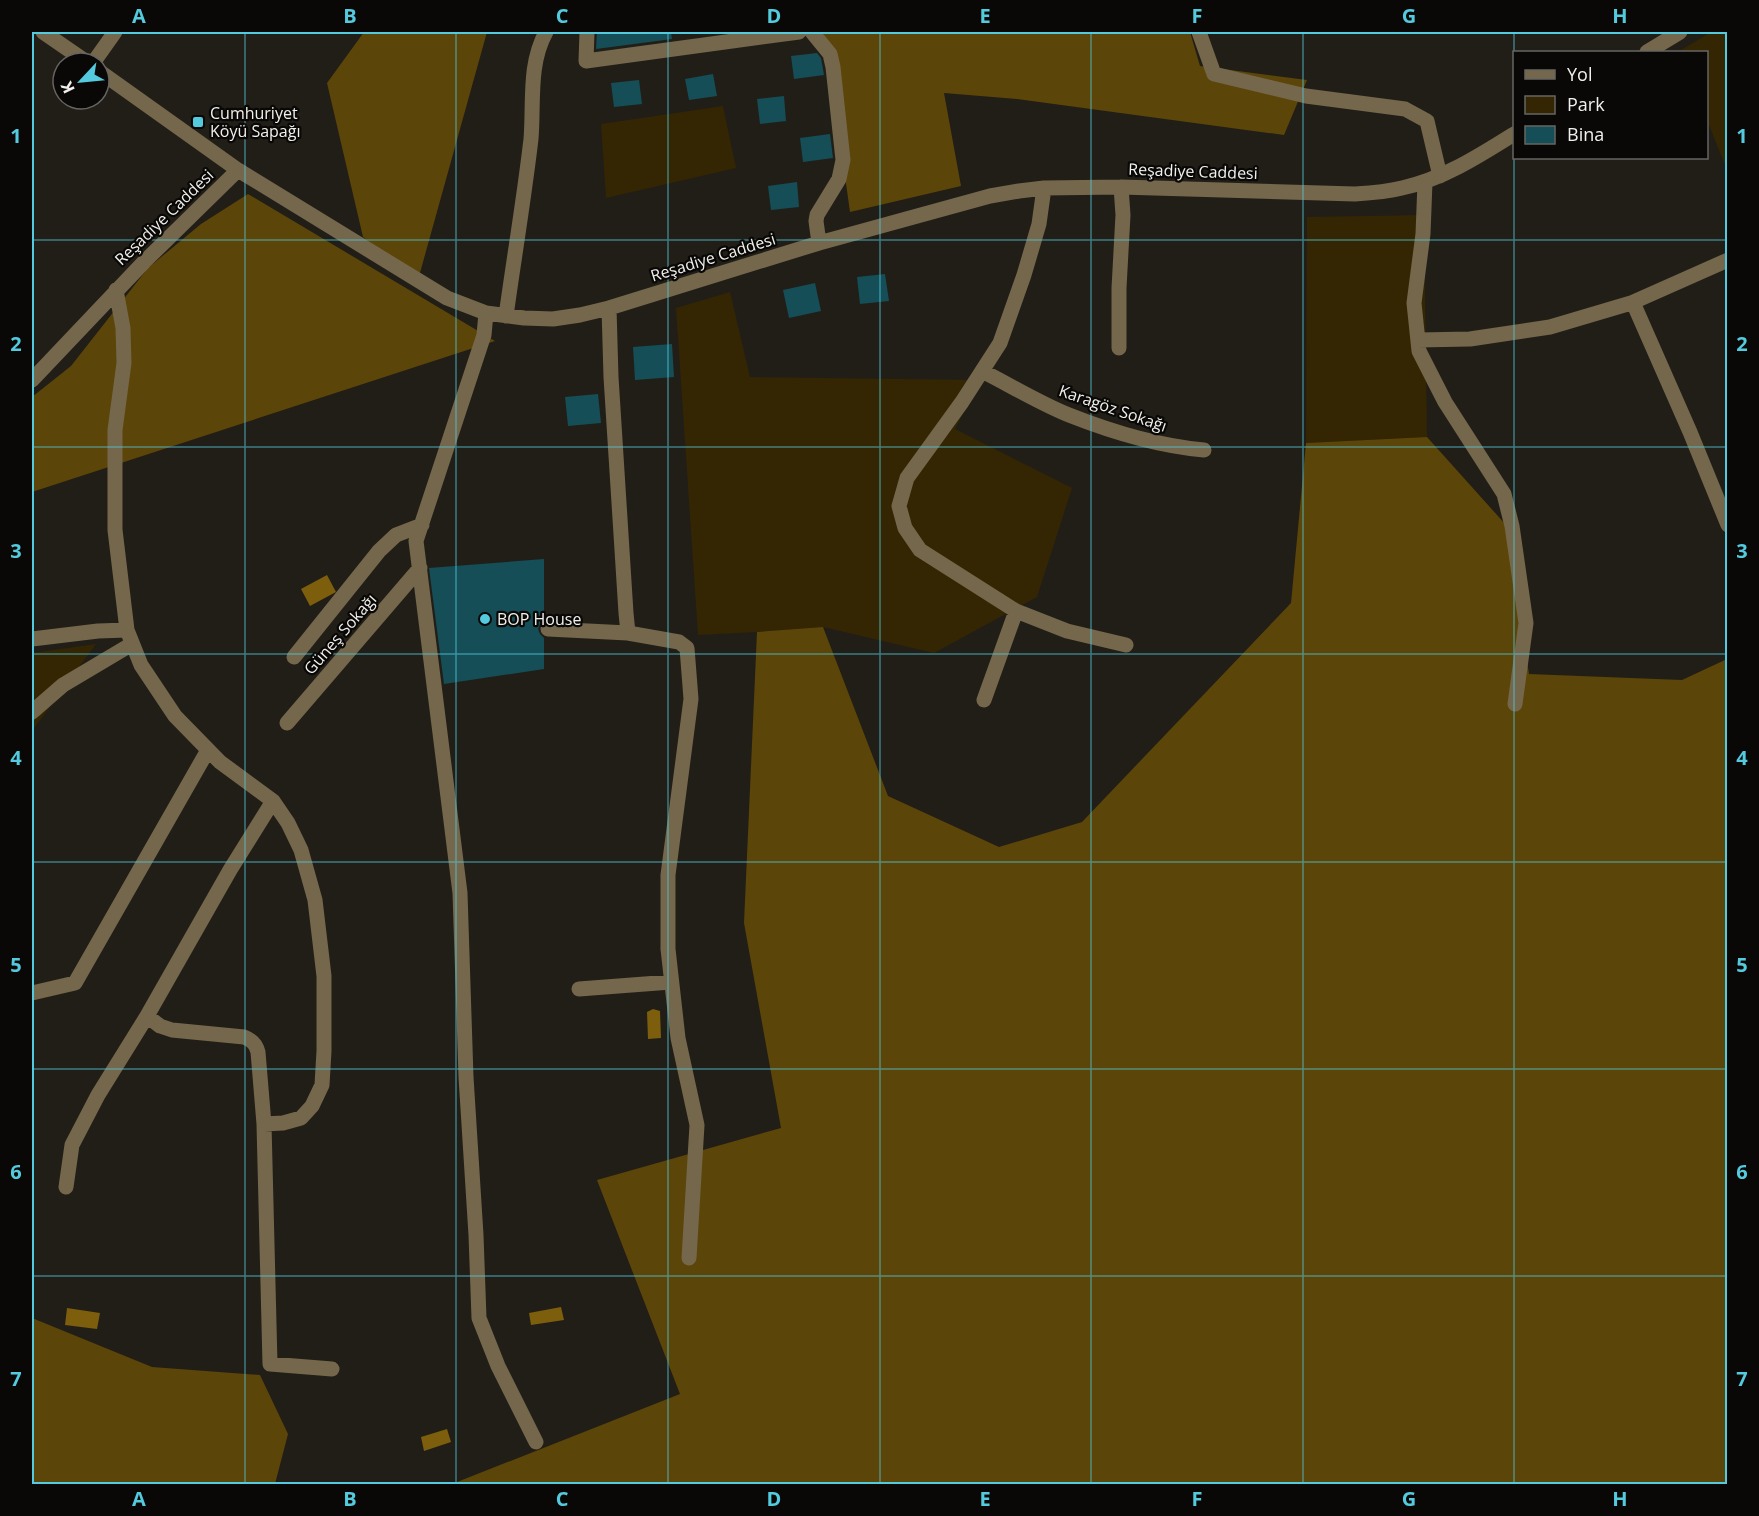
<svg xmlns="http://www.w3.org/2000/svg" width="1759" height="1516" font-family="'Open Sans',sans-serif">
<rect width="100%" height="100%" fill="#211e18"/>
<!-- green -->
<path fill="#342603" d="M1711,32H1727V170L1707,120L1706,52H1678Z
M723,106L736,168L606,198L601,124Z
M1424,215L1427,437L1306,443L1307,217Z
M730,292L750,377L980,380L955,429L1072,488L1037,597L934,653L823,627L757,632L698,635L676,308Z
M96,644L32,731V653Z"/>
<!-- forest -->
<path fill="#5c4508" d="M364,32H487L418,280L363,237L327,83Z
M823,32H1190L1200,66L1307,80L1284,135L1017,99L944,93L961,186L850,212L826,41Z
M248,194L495,341L32,492V397L71,366L148,268L201,224Z
M1427,437L1506,525L1529,674L1682,680L1727,659V1484H452L680,1394L597,1180L781,1128L744,923L757,632L823,627L888,796L999,847L1082,822L1291,603L1306,443Z
M32,1318L152,1367L260,1375L288,1434L275,1484H32Z"/>
<!-- water -->
<path fill="#7d5e0d" d="M327,575L336,592L310,606L301,589Z
M653,1009L660,1011L661,1038L648,1039L647,1012Z
M561,1307L564,1320L531,1325L529,1313Z
M67,1308L100,1313L97,1329L65,1325Z
M447,1429L451,1442L424,1451L421,1437Z"/>
<!-- building -->
<path fill="#154e57" d="M597,32H671L672,39L596,49Z
M817,53L821,58L824,75L794,79L791,56Z
M713,74L717,96L689,100L685,79Z
M639,80L642,104L614,107L611,83Z
M784,96L786,121L760,124L757,99Z
M830,134L833,158L803,162L800,138Z
M797,182L799,207L771,210L768,186Z
M885,274L889,301L860,304L857,277Z
M815,283L821,311L789,318L783,290Z
M672,344L674,377L635,380L633,347Z
M598,394L601,423L568,426L565,397Z
M544,559V620L540,624L538,629L540,634L544,638V669L444,684L429,568Z"/>
<g fill="none" stroke-linecap="round" stroke-linejoin="round">
<!-- minor -->
<path stroke="#74674b" stroke-width="15" d="M43,32L88,63
M587,32L586,61L799,32
M812,32L830,54L833,67L843,160L839,179L817,215L816,221L819,243
M1199,32L1214,74L1306,96L1405,109L1427,121L1440,176
M1647,52L1680,32
M93,63L115,32
M99,71L238,170L447,298L486,313L524,318L553,319L580,315L609,308L819,243L990,196L1019,191L1044,188L1121,187L1355,194C1371,193 1386,192 1402,188C1443,179 1479,156 1514,134
M1425,182L1423,234L1414,303L1419,351L1445,402L1504,494L1512,526L1526,623L1515,704
M1631,303L1728,260
M609,308L611,377L626,613L628,633L679,642L687,648L691,699L668,875V949L678,1038L697,1125L689,1258
M486,313L484,335L416,541L460,893L466,1077L476,1235L479,1318L498,1366L536,1442
M506,316C514,258 524,199 531,139C534,103 528,65 546,32
M1418,340L1470,339L1550,327L1631,303L1635,307L1690,432L1728,525
M1119,348V288L1123,215L1121,187
M982,371C1010,385 1041,404 1069,415C1112,432 1158,446 1204,450
M32,380L144,262L238,170
M1016,611L1067,631L1126,645
M548,629L628,633
M127,630L141,665L175,716L220,762L273,801L288,823L301,850L315,900L324,976V1051L322,1085L312,1106L301,1118L283,1123L264,1124
M32,639L98,631L127,630L115,530V430L124,363L123,328L116,290
M294,657L379,551L396,535L422,525
M984,700L1016,611L920,550L905,528L899,506L907,478L962,402L1000,343L1024,275L1039,224L1044,188
M32,712L63,685L132,644
M287,723L420,568
M579,989L671,982
M32,993L75,983L208,750
M147,1016L160,1026L172,1030L244,1037C252,1040 256,1044 258,1052L264,1124L270,1364L332,1369
M66,1187L72,1145L98,1095L147,1016L230,870L273,801"/>
</g>
<!-- grid -->
<path fill="none" stroke="#54cade" stroke-width="1.5" stroke-opacity="0.55" d="M245,32V1484M456,32V1484M668,32V1484M880,32V1484M1091,32V1484M1303,32V1484M1514,32V1484M32,240H1728M32,447H1728M32,654H1728M32,862H1728M32,1069H1728M32,1276H1728"/>
<!-- markers -->
<g fill="#54cade" stroke="#090806" stroke-width="2">
<rect x="192" y="116" width="12" height="12" rx="3"/>
<circle cx="485" cy="619" r="6"/>
</g>
<g text-anchor="middle" dominant-baseline="central" stroke-width="4.5" stroke-linejoin="round" paint-order="stroke">
<!-- poi labels -->
<g font-size="16" fill="#f2f0ec" stroke="#090806" text-anchor="start">
<text x="210" y="113">Cumhuriyet<tspan x="210" dy="18">Köyü Sapağı</tspan></text>
<text x="497" y="619">BOP House</text>
</g>
<!-- street labels -->
<g font-size="16" fill="#f2f0ec" stroke="#090806">
<text transform="translate(1193 171) rotate(2)">Reşadiye Caddesi</text>
<text transform="translate(164 217) rotate(-44)">Reşadiye Caddesi</text>
<text transform="translate(713 257) rotate(-17)">Reşadiye Caddesi</text>
<text transform="translate(1113 408) rotate(19)">Karagöz Sokağı</text>
<text transform="translate(340 634) rotate(-49)">Güneş Sokağı</text>
</g>
</g>
<!-- border -->
<rect width="1759" height="1516" fill="none" stroke="#090806" stroke-width="66"/>
<!-- legend -->
<rect x="1513" y="51" width="195" height="108" fill="#090806" stroke="#666562" stroke-width="1.5"/>
<rect x="1525" y="70" width="30" height="9" fill="#74674b" stroke="#666562" stroke-width="1.5"/>
<text x="1567" y="81" font-size="18" fill="#f2f0ec">Yol</text>
<rect x="1525" y="96" width="30" height="18" fill="#342603" stroke="#666562" stroke-width="1.5"/>
<text x="1567" y="111" font-size="18" fill="#f2f0ec">Park</text>
<rect x="1525" y="126" width="30" height="18" fill="#154e57" stroke="#666562" stroke-width="1.5"/>
<text x="1567" y="141" font-size="18" fill="#f2f0ec">Bina</text>
<!-- north arrow -->
<g transform="translate(81 81) rotate(244)"><circle r="28" fill="#090806" stroke="#666562" stroke-width="1.5"/>
<path d="M0-4.5L10 22L0 15L-10 22Z" fill="#54cade"/>
<text y="-9" font-size="16" font-weight="bold" text-anchor="middle" fill="#f2f0ec">K</text>
</g>
<rect x="33" y="33" width="1693" height="1450" fill="none" stroke="#54cade" stroke-width="2"/>
<g font-size="20" text-anchor="middle" font-weight="bold" fill="#54cade">
<text x="139" y="23">A</text>
<text x="350" y="23">B</text>
<text x="562" y="23">C</text>
<text x="774" y="23">D</text>
<text x="985" y="23">E</text>
<text x="1197" y="23">F</text>
<text x="1409" y="23">G</text>
<text x="1620" y="23">H</text>
<text x="16" y="143">1</text>
<text x="1742" y="143">1</text>
<text x="16" y="351">2</text>
<text x="1742" y="351">2</text>
<text x="16" y="558">3</text>
<text x="1742" y="558">3</text>
<text x="16" y="765">4</text>
<text x="1742" y="765">4</text>
<text x="16" y="972">5</text>
<text x="1742" y="972">5</text>
<text x="16" y="1179">6</text>
<text x="1742" y="1179">6</text>
<text x="16" y="1386">7</text>
<text x="1742" y="1386">7</text>
<text x="139" y="1506">A</text>
<text x="350" y="1506">B</text>
<text x="562" y="1506">C</text>
<text x="774" y="1506">D</text>
<text x="985" y="1506">E</text>
<text x="1197" y="1506">F</text>
<text x="1409" y="1506">G</text>
<text x="1620" y="1506">H</text>
</g>
</svg>
